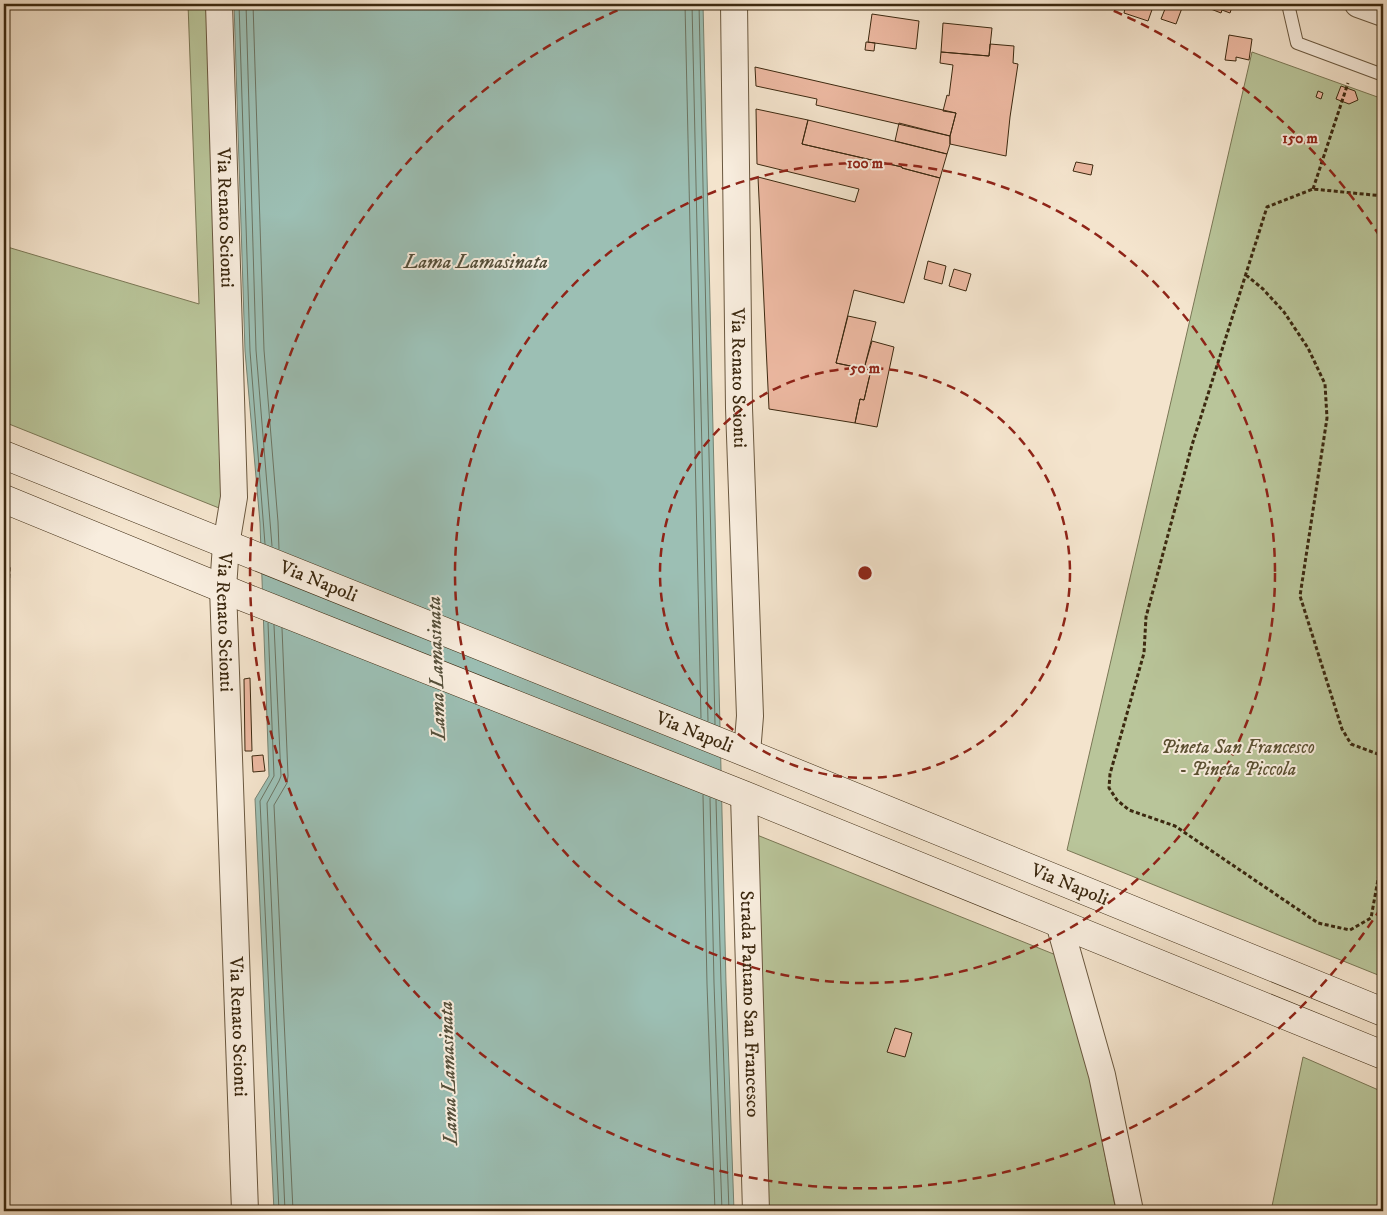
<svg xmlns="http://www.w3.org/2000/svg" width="1387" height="1215" font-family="'IM FELL DW Pica',serif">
<rect width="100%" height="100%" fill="#f4e4cd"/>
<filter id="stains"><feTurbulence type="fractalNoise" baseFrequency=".004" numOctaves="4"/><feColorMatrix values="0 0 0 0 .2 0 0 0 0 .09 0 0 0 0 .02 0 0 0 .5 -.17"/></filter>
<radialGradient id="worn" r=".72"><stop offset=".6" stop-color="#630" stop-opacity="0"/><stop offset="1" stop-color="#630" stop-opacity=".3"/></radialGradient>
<!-- green -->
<path fill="#b9c59a" stroke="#7a7755" d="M188,4H211L225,476L219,508L4,422V246L199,304Z
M1252,52L1383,99V977L1067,850Z
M752,833L1056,955L1089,1073L1116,1211H766Z
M1303,1057L1383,1092V1211H1271Z"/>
<!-- water -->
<path fill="#9cbfb4" stroke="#768372" d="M234,4H703L726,983L734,1211H274L255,799L269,776L260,523L245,351Z"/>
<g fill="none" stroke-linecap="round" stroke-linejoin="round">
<!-- shore -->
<path stroke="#6c7462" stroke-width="1" d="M239,4L250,351L265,544
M246,4L256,350L272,546
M253,4L264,350L278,522L279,549
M685,4L701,718
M692,4L708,721
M699,4L715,724
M268,623L274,776L260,801L279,1211
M274,625L281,776L279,781L267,803L285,1211
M282,628L288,776L287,783L274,805L293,1211
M703,795L707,984L715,1211
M710,798L714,983L722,1211
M716,800L721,983L729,1211"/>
</g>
<!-- building -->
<path fill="#edb9a2" stroke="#3c2910" d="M1126,4H1154L1148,21L1124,13Z
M1167,4L1182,8L1176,24L1161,19Z
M1198,4H1233L1230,13L1222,10L1221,13Z
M872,14L919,21L916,49L868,42Z
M943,23L992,28L989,56L941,52Z
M1229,35L1252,39L1249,60L1236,57V61L1225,60Z
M866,42L875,43L874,51L865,50Z
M990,44L1014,46L1013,63L1018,64L1010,117L1006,156L950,144V136L956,113L943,111L947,95L949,96L953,65L940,63L941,52L989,56Z
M755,67L956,113L950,136L816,105L817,99L756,86Z
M1341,86L1355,91L1358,100L1349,104L1336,99Z
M1318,91L1323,93L1321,99L1316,97Z
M756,109L808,120L802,144L902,167V168L940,178L904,303L854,290L836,363L871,370L864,400L860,399L855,423L769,409L758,177L855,202L859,189L757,164Z
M808,120L947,154L940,178L902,168V167L802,144Z
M899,123L950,136V144L947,154L895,141Z
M1076,162L1093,165L1091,175L1073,171Z
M928,261L946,266L942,284L924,279Z
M954,269L971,274L966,291L949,286Z
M848,316L876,322L864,369L836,363Z
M872,341L894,347L877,427L855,423L860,399L864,400L871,370L864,369Z
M250,678L252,751H245L244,679Z
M263,755L265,771L253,772L252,756Z
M895,1028L912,1033L905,1057L887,1052Z"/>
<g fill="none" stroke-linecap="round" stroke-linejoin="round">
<defs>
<path id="lane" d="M1288,4L1297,43L1383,75"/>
<g id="street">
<path id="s1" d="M219,4L234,497L226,545L223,588L245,1211"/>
<path id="s2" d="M734,4L739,408L750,716L747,753"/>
<path d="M1358,4L1383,13"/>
<path id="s3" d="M744,795L756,1211"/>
<path d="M1059,923L1102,1075L1130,1211"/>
</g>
<g id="secondary">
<path id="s4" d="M4,455L747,753L1383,1012"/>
<path d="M4,499L246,598L744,795L1383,1055"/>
</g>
</defs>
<!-- lane casing -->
<use href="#lane" stroke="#6a583f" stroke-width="14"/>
<!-- street casing -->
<use href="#street" stroke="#6a583f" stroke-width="28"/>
<!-- secondary casing -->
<use href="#secondary" stroke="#3c2910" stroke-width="29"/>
<!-- path -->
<path stroke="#3c2910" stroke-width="3" stroke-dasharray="4 2.5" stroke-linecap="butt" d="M1313,189L1348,83
M1383,196L1313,189L1267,207L1192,445L1146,617L1144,653L1110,774L1109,788L1117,800L1129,810L1175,826L1318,923L1350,930L1371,918L1383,852
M1246,275L1263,289L1284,312L1308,348L1325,384L1327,418L1300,596L1342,729L1351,744L1383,756
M4,563L9,568L8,596L4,608"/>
<!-- lane -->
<use href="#lane" stroke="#f8edde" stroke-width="12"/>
<!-- street -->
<use href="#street" stroke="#f8edde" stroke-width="26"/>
<!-- secondary -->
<use href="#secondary" stroke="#f8edde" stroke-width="28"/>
</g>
<!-- distance rings -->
<g fill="none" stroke="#8f2418" stroke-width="2.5" stroke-dasharray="9 6">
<circle cx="865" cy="573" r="205"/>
<circle cx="865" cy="573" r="410"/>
<path d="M1381 908A615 615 0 1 1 630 5M1100 5A615 615 0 0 1 1381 238"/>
</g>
<g text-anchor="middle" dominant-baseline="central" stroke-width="4" stroke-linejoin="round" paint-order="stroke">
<!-- street labels -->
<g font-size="19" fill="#3c2910" stroke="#f8edde">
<text stroke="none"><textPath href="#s1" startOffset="214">Via Renato Scionti</textPath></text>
<text stroke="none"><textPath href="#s2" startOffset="374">Via Renato Scionti</textPath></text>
<text stroke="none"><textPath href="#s4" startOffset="339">Via Napoli</textPath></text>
<text stroke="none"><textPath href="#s1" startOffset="619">Via Renato Scionti</textPath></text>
<text stroke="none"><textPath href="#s4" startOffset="744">Via Napoli</textPath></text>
<text stroke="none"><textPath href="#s4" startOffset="1149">Via Napoli</textPath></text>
<text stroke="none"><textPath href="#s3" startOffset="209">Strada Pantano San Francesco</textPath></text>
<text stroke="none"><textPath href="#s1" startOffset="1024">Via Renato Scionti</textPath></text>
</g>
<!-- park labels -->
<g font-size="19" font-style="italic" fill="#5b5032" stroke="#f8edde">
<text x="1238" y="747">Pineta San Francesco<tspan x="1238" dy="22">- Pineta Piccola</tspan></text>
</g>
<!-- water labels -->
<g font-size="20" font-style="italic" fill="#544e39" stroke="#f8edde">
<text x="476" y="262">Lama Lamasinata</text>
<text transform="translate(437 668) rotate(-92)">Lama Lamasinata</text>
<text transform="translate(449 1073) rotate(-92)">Lama Lamasinata</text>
</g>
</g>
<circle cx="865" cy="573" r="8" fill="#8f2418" stroke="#f8edde" stroke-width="2.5"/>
<g font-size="15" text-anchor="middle" font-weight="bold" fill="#8f2418" stroke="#f8edde" stroke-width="4" stroke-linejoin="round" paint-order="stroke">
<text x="1300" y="143">150 m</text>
<text x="865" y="168">100 m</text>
<text x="865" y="373">50 m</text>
</g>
<!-- margin -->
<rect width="1387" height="1215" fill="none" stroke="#f4e4cd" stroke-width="20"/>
<rect x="5" y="5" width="1377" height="1205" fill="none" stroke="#3c2910" stroke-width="2.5"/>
<rect x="10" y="10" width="1367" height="1195" fill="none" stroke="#3c2910"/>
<rect width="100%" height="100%" filter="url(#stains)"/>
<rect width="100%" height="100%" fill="url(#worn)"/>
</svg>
